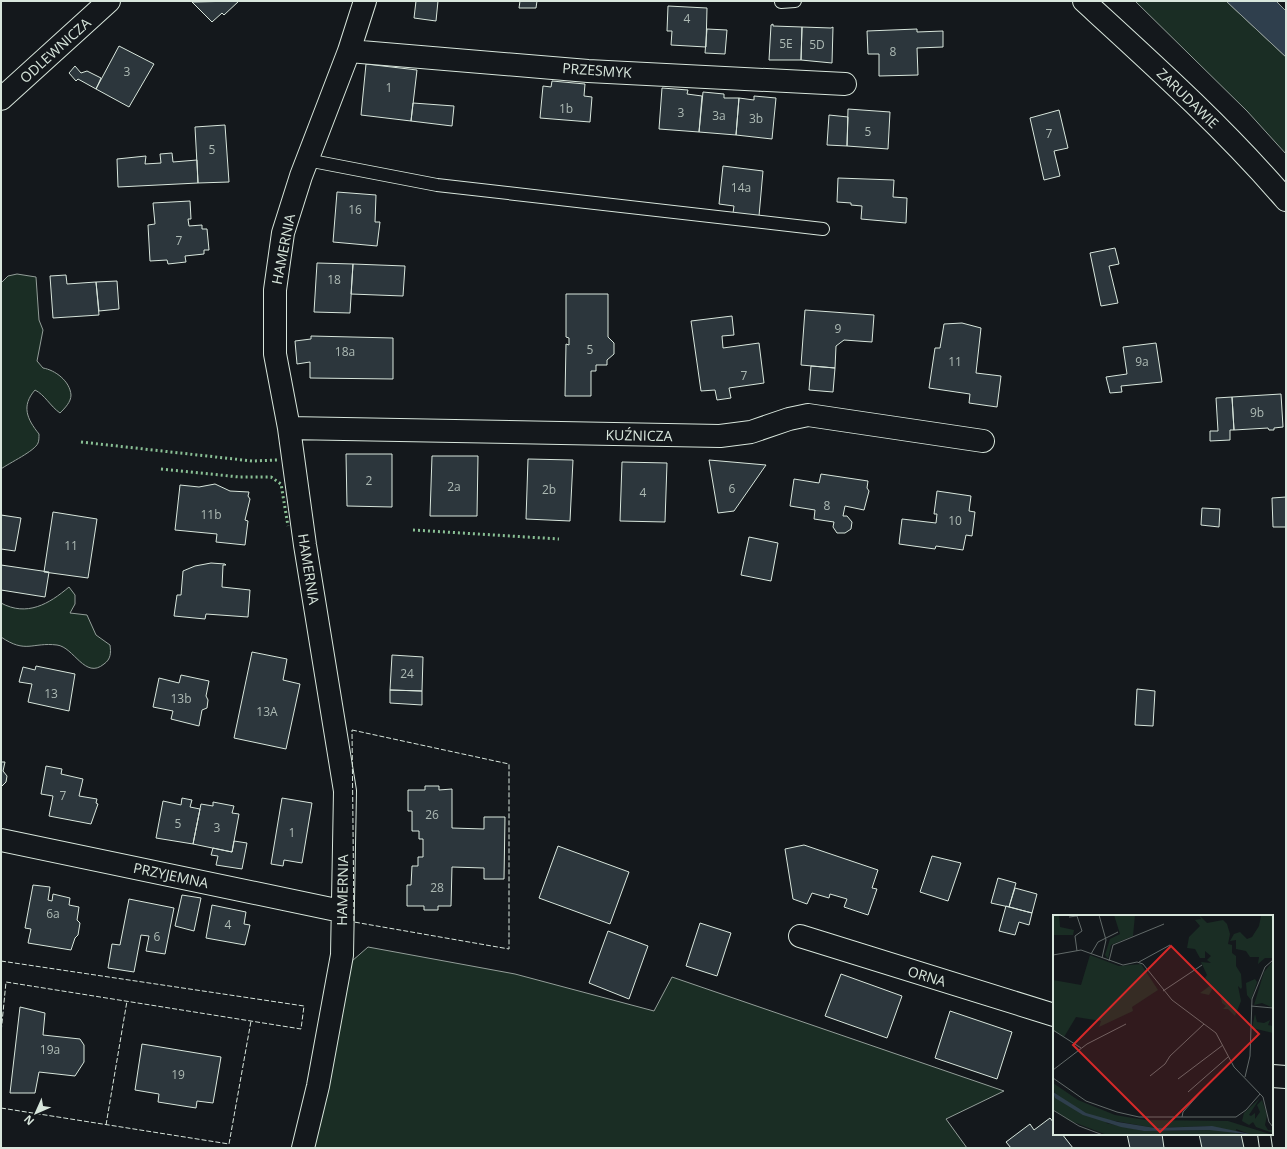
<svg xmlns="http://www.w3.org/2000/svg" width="1287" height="1149" font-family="'Open Sans',sans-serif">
<rect width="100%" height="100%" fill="#14181c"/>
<!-- green -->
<path fill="#1a2d24" stroke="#939e99" d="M1135,1H1226L1286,57V154L1247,111Z
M17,274L36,277L39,320L43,330L37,361L43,368C55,370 70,381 71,395C71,402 65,408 60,413C50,406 45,395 35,390C21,406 27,419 39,434C39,437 39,441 38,443C35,451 9,463 1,469V283L8,276Z
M69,587L75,595V604L70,613L87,615L96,635L110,645C111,653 111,659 104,664C85,680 74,647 57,645C32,642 26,654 1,637V603C27,617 49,604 69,587Z
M368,947L515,974L654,1011L672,977L1004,1091L946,1119L967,1148H311L352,961Z"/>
<!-- water -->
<path fill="#2f3f4d" stroke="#939e99" d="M1226,1H1276L1286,11V57Z"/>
<!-- building -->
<path fill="#2c363c" stroke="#d8e6dc" d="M239,1L224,15L222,13L212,22L192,2Z
M416,1H438L436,21L414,18Z
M520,1H537L536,8H519Z
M668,6L707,8L706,47L671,45L672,31H667Z
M773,24V26L802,27L801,60H769L771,25Z
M802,27L831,28L833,27L832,63L801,60Z
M707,29L727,30L725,54L705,53Z
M917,29V32L943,31V47L917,48L918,75L879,76V54H868L867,31Z
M119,46L154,64L129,107L96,89Z
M366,64L417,70L411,121L361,115Z
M75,66L81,73L87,71L101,78L96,89L78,79L76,81L69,73Z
M552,81L585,84L584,96L592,97L590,122L540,118L543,86L551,87Z
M662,88L688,90L687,94L702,96L699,132L659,129Z
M703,92L724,94V98H739L736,135L699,132Z
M754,96L776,98L772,139L736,135L739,98L754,100Z
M413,103L454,106L452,126L411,121Z
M848,109L890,112L888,149L847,146Z
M1059,110L1068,148L1054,151L1060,176L1044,180L1030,118Z
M829,115L848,117L847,146L827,145Z
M225,125L229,182L198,183L195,127Z
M172,153L173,162L197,160L198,183L118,187L117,159L146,156L145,164L161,163L160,154Z
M723,166L763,171L759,216L733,213L734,206L719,204Z
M838,178L894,180L893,197L907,198L906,223L861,219L862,206L851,205V203L837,202Z
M337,192L376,195L375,222H380L377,246L333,242Z
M190,201L191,219H188L189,226L202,225V229H207L209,250H204V254L185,256L186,262L168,264L167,260L150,261L148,225L155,224L153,203Z
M1115,248L1119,264L1109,266L1118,303L1101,306L1090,253Z
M317,263L353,264L350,313L314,312Z
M353,264L405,266L403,296L351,294Z
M66,275L67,284L96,282L99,315L53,318L50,276Z
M117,281L119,309L99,311L96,282Z
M566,294H608V337L614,343V354L607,360V365H596V371H591V396H565L566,344L569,345V338L566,337Z
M805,310L874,315L872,342L844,340L836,346L835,368L801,365Z
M732,316L734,335L722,336L723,348L759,343L764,383L729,388L731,398L717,400L715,390L701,391L691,321Z
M962,323L981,328L976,373L1001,376L997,407L969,403L970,394L929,388L935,348H940L944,324Z
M311,336L393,338V379L310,378V362L297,364L295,341L311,339Z
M1156,343L1162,382L1121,386L1122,392L1110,393L1106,377L1127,374L1123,347Z
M811,366L835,368L833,392L809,390Z
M1281,394L1283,427L1274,428V430H1269L1268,428L1234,430L1232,397Z
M1232,397L1234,430H1230V440L1210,441V431H1218L1216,398Z
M346,454H392V507L347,506Z
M432,456H478L477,516H430Z
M528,459L573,460L570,521L526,519Z
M709,460L766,465L734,511L718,513Z
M622,462L667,463L665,522L620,521Z
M821,474L868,481L867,488L869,491L864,510L845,506L843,516H847L852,522L851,529L845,533H837L833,527L834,522L814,519L815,510L790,506L794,479L819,483Z
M215,484L230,491L249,492L248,496L250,499L245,520L248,521L245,545L216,542L217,534L175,530L180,485L199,487Z
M937,491L971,496L969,511L975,512L972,536L966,535L963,550L936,546L935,549L899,544L902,519L936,523L937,514H934Z
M1286,497V527H1273L1272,498Z
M1202,508L1220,509L1219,527L1201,525Z
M53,512L97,519L88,578L44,572Z
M1,515L21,518L15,551L1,549Z
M749,537L778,543L771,581L741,575Z
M211,563L225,564L226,565H223L222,587L250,590L248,617L206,614L205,619L174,616L177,595H181L183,571L195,566Z
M1,565L49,572L45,597L1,590Z
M252,652L287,659L283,680L300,684L286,749L234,738Z
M392,655L423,657L422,691L390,690Z
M36,666L75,674L69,711L28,702L32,684L19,682L23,667L35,670Z
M181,675L209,681L206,696L208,700L207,708L202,710L199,726L171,719L173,711L153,707L159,678L179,683Z
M1137,689L1155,691L1153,726L1135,725Z
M390,690L422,691V705L390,703Z
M1,762H5L3,771L7,776L6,782L1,787Z
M46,766L62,769L61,774L83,779L79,796L97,799L96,803L98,804L91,824L49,816L53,796L41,794Z
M425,786H439V790L452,789V828L484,829V817H505L504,879H484V868L452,867L451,906H438V910H424V906H407V885H411L412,866H418V857H423V839H419V831H412V811H408V790H425Z
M182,798L192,800L190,807L200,809L193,844L156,838L163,801L181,805Z
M282,798L312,803L302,863L284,860L283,866L271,864Z
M213,802L234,806L232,813L239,814L232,852L193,844L201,804L213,806Z
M234,841L247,843L242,869L216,865L218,856L211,855L213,848L232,852Z
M804,845L878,870L872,888L877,889L868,915L844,907L847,899L830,894L829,898L812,893L807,904L793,899L785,849Z
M558,846L629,872L610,924L539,898Z
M932,856L961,863L948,901L920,892Z
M998,878L1016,883L1009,907L991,903Z
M33,885L50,887L48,900L52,901L53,894L70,898L69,905L79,907L77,920L80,923L78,935L75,938L71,950L28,943L31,929L25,928Z
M1015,888L1037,894L1032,913L1009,907Z
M182,895L201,898L194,931L175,926Z
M129,899L174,908L165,954L146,951L149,936L141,935L134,972L108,968L112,944L120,945Z
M212,905L246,912L244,924L250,925L245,945L206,938Z
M1006,906L1032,913L1029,925L1019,922L1015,935L999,931Z
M700,923L731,933L717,976L686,966Z
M608,931L648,946L629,999L589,983Z
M841,974L902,996L887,1038L825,1016Z
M20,1007L45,1013L43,1035L80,1039L84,1045V1062L75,1076L39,1072L35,1093H10Z
M950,1011L1012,1032L997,1079L935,1058Z
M142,1044L221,1057L213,1103L197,1101L196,1108L158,1102L159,1094L135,1090Z
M1050,1118L1054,1123V1134H1062L1073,1148H1011L1006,1142L1030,1124L1034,1130Z
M1127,1134H1162L1164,1148H1130Z
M1199,1134H1241L1244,1148H1202Z"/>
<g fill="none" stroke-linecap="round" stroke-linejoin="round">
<defs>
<path id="lane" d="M781,2L795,1
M307,160L437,185L823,229
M1264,1134L1266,1148"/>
<path id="street" d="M1084,1C1154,65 1224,128 1286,200
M349,51L588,71L845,84
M1,99L109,1
M289,428L720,436L751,432L789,419L808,415L983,441
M1,840L341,911
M800,936L1054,1015
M1272,1076L1286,1077
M303,1148L318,1086L342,955L345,791L305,545L289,428L275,354V290L283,233L301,176L349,51L365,1"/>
</defs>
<!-- lane casing -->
<use href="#lane" stroke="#d8e6dc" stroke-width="14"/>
<!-- street casing -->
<use href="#street" stroke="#d8e6dc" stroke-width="24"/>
<!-- lane -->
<use href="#lane" stroke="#14181c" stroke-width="12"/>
<!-- street -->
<use href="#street" stroke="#14181c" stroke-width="22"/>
<!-- hedge -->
<path stroke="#8ac095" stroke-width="3" stroke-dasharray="2 3" stroke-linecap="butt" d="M81,442L252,461L277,460
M161,469L239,477H271L281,484L288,526
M413,530L559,539"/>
<!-- fence -->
<path stroke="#d8e6dc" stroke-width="1" stroke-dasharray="5 2" stroke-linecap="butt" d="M352,730L509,764V949L354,922Z
M1,961L304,1006L301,1029L6,982L1,1033
M1,1108L229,1144L251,1021
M106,1125L127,1001"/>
</g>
<g text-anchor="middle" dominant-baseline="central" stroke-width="3" stroke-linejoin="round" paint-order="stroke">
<!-- number labels -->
<g font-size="12" fill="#adbab4">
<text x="687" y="18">4</text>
<text x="786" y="43">5E</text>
<text x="817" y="44">5D</text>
<text x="893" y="51">8</text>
<text x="127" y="71">3</text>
<text x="389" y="87">1</text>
<text x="566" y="108">1b</text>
<text x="681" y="112">3</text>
<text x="719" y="115">3a</text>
<text x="756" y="118">3b</text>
<text x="868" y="131">5</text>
<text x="1049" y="133">7</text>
<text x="212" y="149">5</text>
<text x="741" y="187">14a</text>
<text x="355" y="209">16</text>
<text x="179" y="240">7</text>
<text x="334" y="279">18</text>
<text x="838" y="328">9</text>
<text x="590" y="349">5</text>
<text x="345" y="351">18a</text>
<text x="955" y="361">11</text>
<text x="1142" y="361">9a</text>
<text x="744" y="375">7</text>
<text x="1257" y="412">9b</text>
<text x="369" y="480">2</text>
<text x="454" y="486">2a</text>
<text x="732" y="488">6</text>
<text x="549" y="489">2b</text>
<text x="643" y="492">4</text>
<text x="827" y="505">8</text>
<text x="211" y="514">11b</text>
<text x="955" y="520">10</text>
<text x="71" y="545">11</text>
<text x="407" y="673">24</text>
<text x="51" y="693">13</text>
<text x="181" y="698">13b</text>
<text x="267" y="711">13A</text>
<text x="63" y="795">7</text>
<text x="432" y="814">26</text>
<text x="178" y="823">5</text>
<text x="217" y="827">3</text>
<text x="292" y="832">1</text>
<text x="437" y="887">28</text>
<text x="53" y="913">6a</text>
<text x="228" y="924">4</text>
<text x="157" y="936">6</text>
<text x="50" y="1049">19a</text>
<text x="178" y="1074">19</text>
</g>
<!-- street labels -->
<g font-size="14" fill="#d8e6dc" stroke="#14181c">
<text transform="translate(55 50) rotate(-42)">ODLEWNICZA</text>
<text transform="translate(597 70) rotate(4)">PRZESMYK</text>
<text transform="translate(1188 98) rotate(44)">ZARUDAWIE</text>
<text transform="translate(283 249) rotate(-79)">HAMERNIA</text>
<text transform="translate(639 435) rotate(1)">KUŹNICZA</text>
<text transform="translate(309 569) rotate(81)">HAMERNIA</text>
<text transform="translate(171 875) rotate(12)">PRZYJEMNA</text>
<text transform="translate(342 890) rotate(-89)">HAMERNIA</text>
<text transform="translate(927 976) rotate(17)">ORNA</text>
</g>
</g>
<!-- overview -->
<g transform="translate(1053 915)">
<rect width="220" height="220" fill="#14181c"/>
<path d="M0,0H6L7,12L21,15L20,20H0ZM61,0H82L80,21L58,30L55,44L52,40L57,24L67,19ZM146,0L154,8L170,5L174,9L177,19L175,29L179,30V38L183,41V51L188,59L189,72L188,74L185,71L188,86L182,101L175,94H170L173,91L169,88L167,78L160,73L156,80L147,78L158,70L152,63L154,60L148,47L158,48L154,45L158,41L152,36V43H147L142,34L134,33L136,22L147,11L142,5L148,4ZM220,0V43H212L205,49L206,42H197L193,36L183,34V25L177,26L181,19L187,17L194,24L199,22L206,11L208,1ZM37,40L66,51L88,49L105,75L79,92L80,96L46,112L48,106L23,102L11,122L0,116V65L28,70ZM220,46V93L209,88L201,90L211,57ZM202,64L204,67L198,85L194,80L193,68ZM202,99L204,107L211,108L217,105L215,110L220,111V118L199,113ZM0,168L25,185L62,200L92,205L175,206L220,220H199L183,214L184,218L189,220H54L15,205L0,194V178L2,179ZM56,205L102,213L159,211V215L91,216L53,208ZM207,183L196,200L198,201L202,198V204L207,197L204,190L209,185L214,200L212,210L215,215H220V218L203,212L200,207L196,210L189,206L191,198Z" fill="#1a2d24" fill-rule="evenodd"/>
<path d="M0,177L33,198L65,207L102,213L159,211L202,220L156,215L91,216L68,212L30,200L2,183Z" fill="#2f3f4d"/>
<path fill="none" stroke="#626a69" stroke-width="1" d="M46,0L53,25L49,43M16,2L24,1L29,16L22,21L24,36M38,39L45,27L65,17M0,40L28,35L70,50L84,47L90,49L119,85L163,118L181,152L210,182L216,207L220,212M56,46L60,30L111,9M86,47L117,30M110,76L149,50M198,91L220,93M0,115L28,133M0,155L34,129L73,109M97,161L112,149L117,141L151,109M192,162L197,141L199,84L212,52L220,45M0,163L33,186L64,197L86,202H183L193,195L207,179M125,164L170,130M135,177L175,142M0,195L26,211L50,220M129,202L130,197L146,179"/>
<path fill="#d62828" fill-opacity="0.15" stroke="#d62828" stroke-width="2" d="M118,31L206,119L107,217L20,130Z"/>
<rect width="220" height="220" fill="none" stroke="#d8e6dc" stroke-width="2"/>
</g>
<!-- border -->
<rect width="1287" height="1149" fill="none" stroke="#d8e6dc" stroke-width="4"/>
<!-- north arrow -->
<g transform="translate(36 1113) rotate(225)" stroke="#14181c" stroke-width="3" paint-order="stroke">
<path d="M0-3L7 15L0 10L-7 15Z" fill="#d8e6dc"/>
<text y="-6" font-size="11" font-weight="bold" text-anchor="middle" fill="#d8e6dc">N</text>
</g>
</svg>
